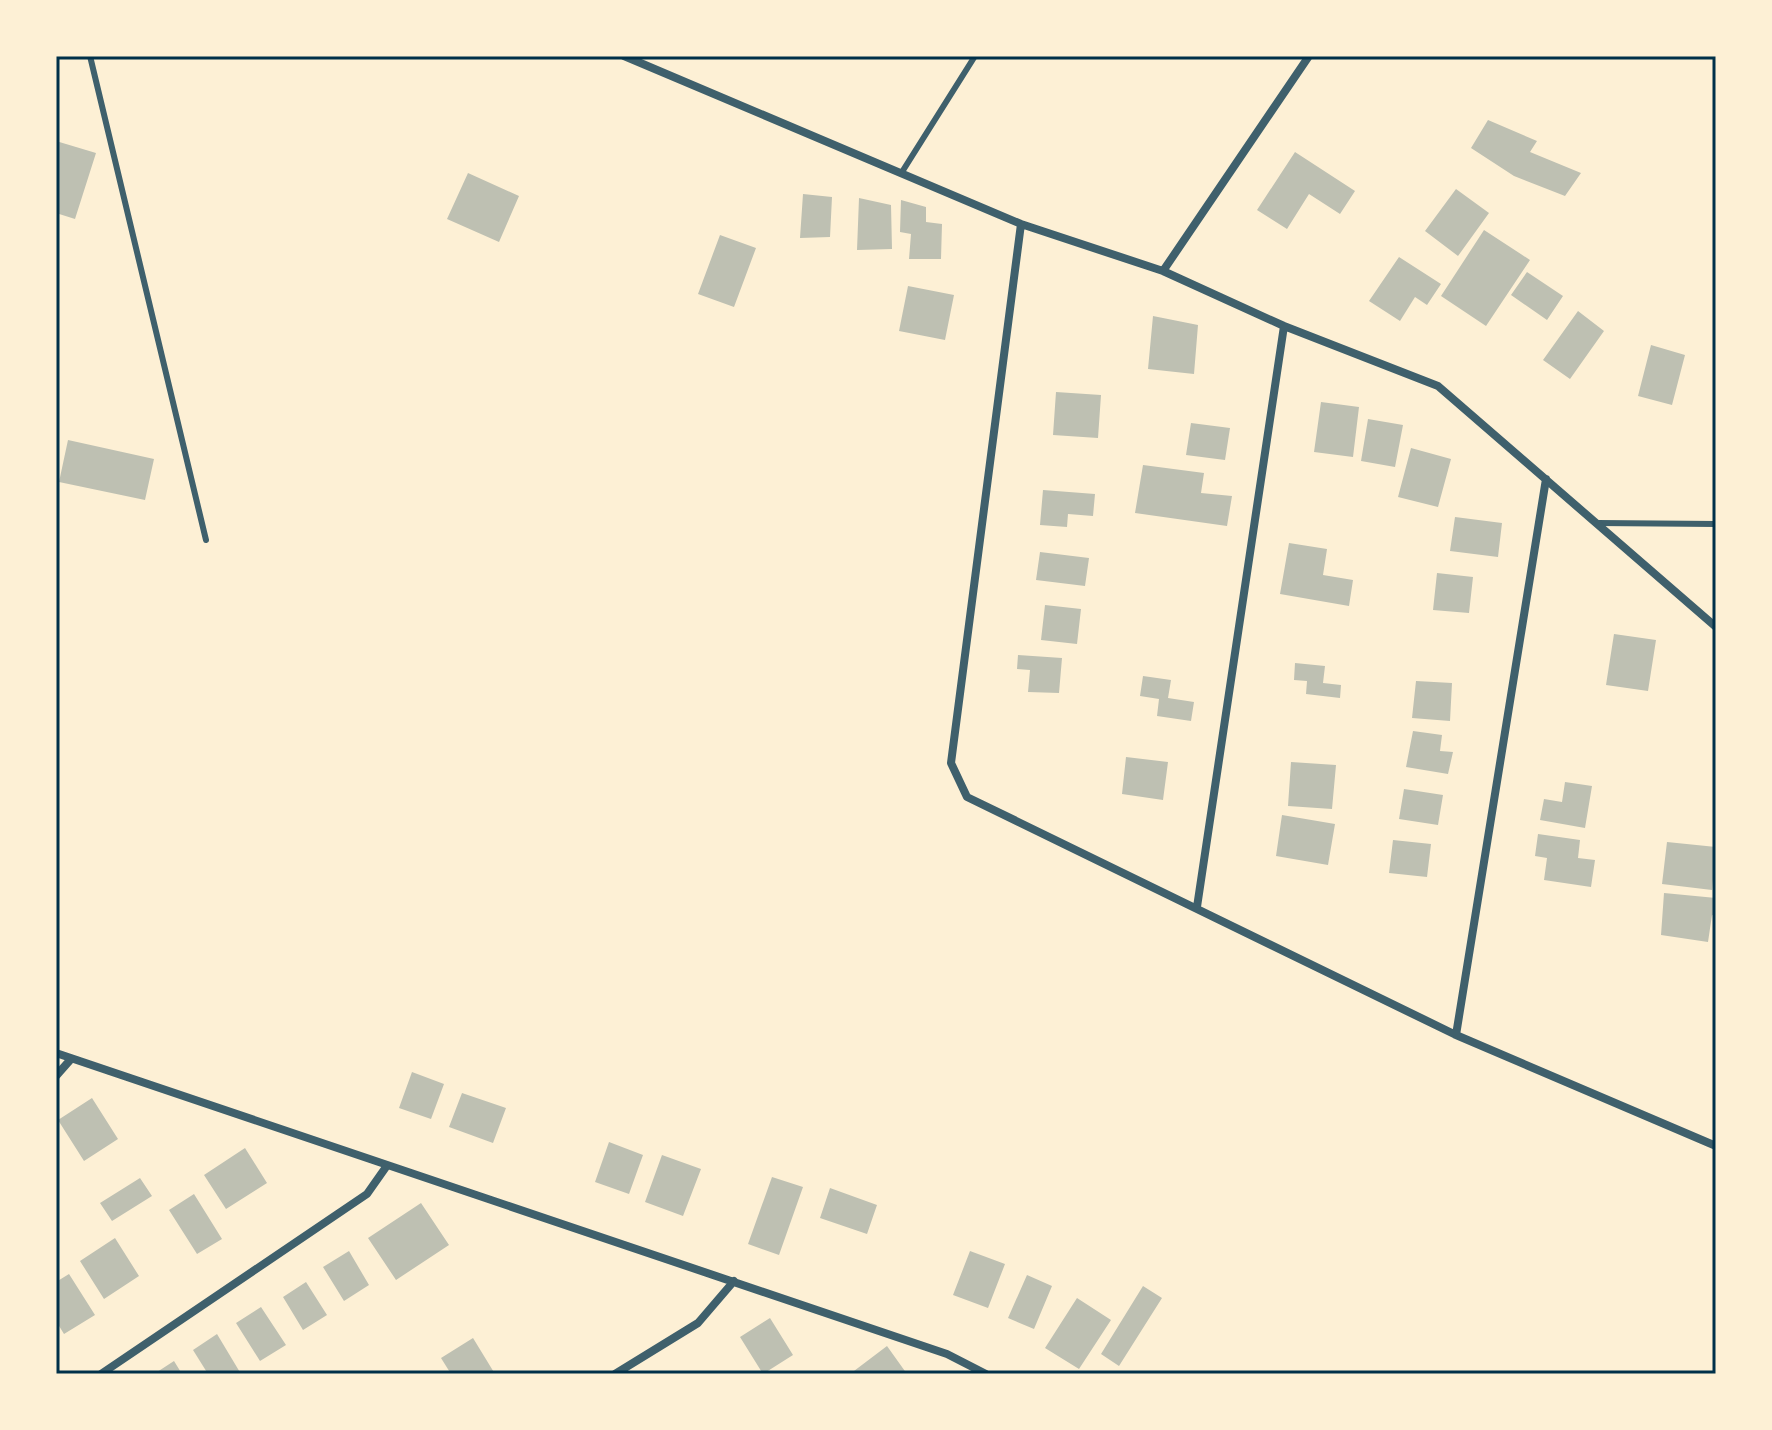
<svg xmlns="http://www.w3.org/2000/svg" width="1772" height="1430" font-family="'Open Sans',sans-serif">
<rect width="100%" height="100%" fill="#fdf0d5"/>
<!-- building -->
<path fill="#bec0b2" d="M1488,120L1537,141L1530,152L1581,173L1565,196L1514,176L1471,148Z
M56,141L96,153L75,219L56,213Z
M1295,152L1355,191L1340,214L1309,194L1287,229L1257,210Z
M468,173L519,196L499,242L447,219Z
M1456,189L1489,213L1458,256L1425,231Z
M803,194L832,197L830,237L800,238Z
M859,198L891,205L892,249L857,250Z
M901,200L926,207V222L942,224L941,259H909L911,234L900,232Z
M1484,230L1530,260L1486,326L1441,296Z
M720,235L756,248L734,307L698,294Z
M1399,257L1441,284L1427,305L1415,297L1400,321L1369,301Z
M1527,272L1563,296L1547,320L1511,295Z
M908,286L954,295L945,340L899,331Z
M1578,311L1604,331L1570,379L1543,360Z
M1153,316L1198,325L1194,374L1148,369Z
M1651,345L1685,355L1672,405L1638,396Z
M1056,392L1101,395L1098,438L1053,435Z
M1321,402L1359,407L1353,457L1314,452Z
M1368,419L1403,425L1395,467L1361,461Z
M1191,423L1230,428L1225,460L1186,455Z
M68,440L154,459L145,500L59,482Z
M1411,448L1451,459L1438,507L1398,497Z
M1143,465L1204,473L1201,493L1232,496L1227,526L1135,513Z
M1043,490L1095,494L1093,516L1068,514L1067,527L1040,525Z
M1455,517L1502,523L1498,557L1450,551Z
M1289,543L1327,549L1323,575L1353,580L1349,606L1280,594Z
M1040,552L1089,558L1085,586L1036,580Z
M1437,573L1473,577L1469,613L1433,610Z
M1045,605L1081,609L1077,644L1041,640Z
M1614,634L1656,640L1648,691L1606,685Z
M1018,655L1062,658L1059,693L1028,692L1030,670L1017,669Z
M1295,663L1325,666L1323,683L1341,685L1340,698L1306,694L1307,681L1294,680Z
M1143,676L1171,680L1168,698L1194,702L1191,721L1157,716L1159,699L1140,696Z
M1416,681L1452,683L1450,721L1412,718Z
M1413,731L1442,735L1440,751L1453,752L1448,774L1406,767Z
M1126,757L1168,762L1163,800L1122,794Z
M1291,762L1336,765L1332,809L1288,806Z
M1565,782L1592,786L1585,828L1540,820L1544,799L1562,802Z
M1404,789L1443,795L1438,825L1399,819Z
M1282,815L1335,824L1328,865L1276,856Z
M1538,834L1580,840L1578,858L1595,860L1591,887L1544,880L1547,858L1535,856Z
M1393,840L1431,844L1427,877L1389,873Z
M1667,842L1716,847L1712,890L1662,884Z
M1664,893L1716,898V916L1712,915L1708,942L1661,935Z
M412,1072L444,1084L431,1119L399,1108Z
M462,1093L506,1108L493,1143L449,1127Z
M92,1098L118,1139L84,1161L58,1120Z
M609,1142L643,1155L629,1194L595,1182Z
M245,1148L267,1183L226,1209L204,1175Z
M662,1155L701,1169L683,1216L645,1202Z
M772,1177L803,1187L779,1255L748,1244Z
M140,1178L152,1196L112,1221L100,1203Z
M830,1188L877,1205L867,1234L820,1218Z
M194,1194L222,1239L197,1254L169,1210Z
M421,1203L449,1245L396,1280L368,1238Z
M115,1238L139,1276L104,1299L80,1261Z
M349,1251L369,1285L344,1301L323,1267Z
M970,1251L1005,1264L988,1308L953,1295Z
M69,1274L95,1315L64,1334L56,1321V1282Z
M1027,1275L1052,1286L1034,1329L1008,1318Z
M306,1282L327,1315L303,1330L283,1297Z
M1143,1286L1162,1298L1119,1366L1101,1354Z
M1077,1298L1111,1320L1079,1369L1045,1348Z
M261,1307L286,1345L260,1361L236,1323Z
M770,1318L793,1355L763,1374L740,1337Z
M217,1334L241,1374H208L193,1350Z
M473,1338L495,1374H451L441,1358Z
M887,1346L907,1374H850Z
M174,1361L182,1374H154Z"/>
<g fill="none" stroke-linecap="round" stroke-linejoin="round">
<!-- service -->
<path stroke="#3f606c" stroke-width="6" d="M90,56L206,540
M902,172L975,56
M1598,523L1716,524"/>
<!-- minor -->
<path stroke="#3f606c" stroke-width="8" d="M624,56L1021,224L1163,271L1284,326L1438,386L1716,627
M1021,224L951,763L967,797L1456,1035L1716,1146
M1163,271L1309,56
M1197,907L1284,326
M1456,1035L1546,479
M56,1053L947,1354L986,1374
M56,1076L71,1059
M101,1374L367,1194L386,1167
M615,1374L698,1323L734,1281"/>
</g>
<!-- border -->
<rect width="1772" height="1430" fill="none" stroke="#fdf0d5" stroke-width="116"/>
<rect x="58" y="58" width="1656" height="1314" fill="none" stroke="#003049" stroke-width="3"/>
</svg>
